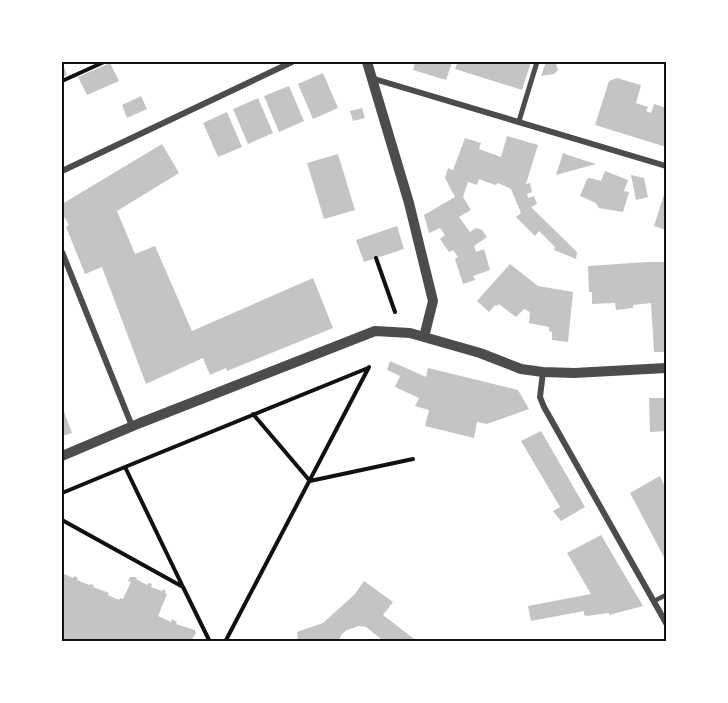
<svg xmlns="http://www.w3.org/2000/svg" width="728" height="703" font-family="'Sofia Sans Condensed',sans-serif">
<rect width="100%" height="100%" fill="#fff"/>
<!-- building -->
<path fill="#c4c4c4" d="M62,62L67,75L62,77Z
M415,62H531L522,90L455,69L457,64L452,62L446,80L413,70Z
M546,62H561L556,63L558,70L554,74L541,76Z
M110,63L119,81L87,95L78,77Z
M323,73L338,108L313,119L298,84Z
M617,78L641,85L636,103L648,107L646,111L651,113L654,104L666,108V147L595,125L609,81Z
M289,86L304,121L279,132L264,96Z
M141,96L147,109L127,118L122,105Z
M258,98L273,133L248,144L233,109Z
M362,108L365,118L353,121L350,111Z
M227,112L242,147L218,157L203,123Z
M507,136L538,145L526,184L530,183L532,192L527,194L528,198L534,196L537,204L531,207L577,252L576,259L554,250L555,247L539,231L535,236L516,217L521,213L511,189L498,183L495,185L479,179L477,185L468,182L463,197L471,210L459,217L470,232L476,228L482,230L487,237L474,246L476,252L484,249L490,270L473,276L475,280L463,284L455,259L458,257L453,250L449,252L440,239L445,235L440,228L429,233L424,215L455,197L445,178L448,168L453,170L465,138L481,143L479,149L501,157Z
M162,144L179,173L117,211L135,254L155,246L192,331L313,278L333,328L227,371L226,368L210,375L203,358L146,384L102,267L85,274L66,227L69,225L62,213V204Z
M563,153L568,155L596,164L556,175Z
M338,154L355,210L324,219L307,163Z
M605,171L628,180L624,191L629,192L623,212L599,208L596,203L580,196L587,179L590,178L601,181Z
M631,175L644,178L648,197L636,200Z
M666,188V230L654,226Z
M397,226L404,249L364,262L356,240Z
M647,262H666V352H654L651,303L633,305V308L616,310L615,303L592,304V292H589L588,266Z
M510,264L538,286L573,292L568,342L552,340V332L549,331V327L529,323L530,312L524,309L516,317L499,304L497,306L495,305L489,312L477,301Z
M390,361L426,377L428,368L518,390L529,409L487,424L477,422L474,438L425,426L429,410L415,406L419,398L395,387L400,376L387,370Z
M649,398H666V431L650,432Z
M62,406L72,433L62,436Z
M541,431L585,507L561,521L553,511L560,507L521,441Z
M660,476L666,489V561L630,493Z
M601,535L643,606L609,615V613L587,616L584,615V611L531,621L528,606L591,594L567,553Z
M62,573L73,578L74,576L78,578L77,580L89,585L90,584L94,585L93,587L109,593L108,595L119,600L120,598L123,599L131,582L128,581L130,577H137L136,579L147,585L149,583L152,584L151,587L162,591L163,589L166,591L165,593L167,594L158,616L171,622L172,619L177,622L176,624L195,630L196,633L190,642H62Z
M364,581L393,602L383,615L418,642H385L366,627L359,626L347,630L342,634L338,642H298L297,632L323,623L354,595Z"/>
<g fill="none" stroke-linecap="round" stroke-linejoin="round">
<!-- path -->
<path stroke="#111" stroke-width="4" d="M62,81L104,62
M376,258L395,312
M253,414L310,481L413,459
M125,467L368,368
M62,493L125,467L183,587
M62,520L183,587L210,642
M225,642L369,367"/>
<!-- service -->
<path stroke="#4c4c4c" stroke-width="4.5" d="M654,601L666,595"/>
<!-- pedestrian -->
<path stroke="#4c4c4c" stroke-width="5" d="M519,121L537,62"/>
<!-- minor -->
<path stroke="#4c4c4c" stroke-width="6" d="M371,78L666,166
M62,171L292,62
M62,252L132,426
M543,372L540,397L544,407L666,623"/>
<!-- tertiary -->
<path stroke="#4c4c4c" stroke-width="10" d="M367,62L409,203L433,301L424,337
M62,456L140,423L375,331L410,333L480,353L521,369L543,372L574,373L666,368"/>
</g>
<!-- border -->
<rect width="728" height="703" fill="none" stroke="#ffffff" stroke-width="126"/>
<rect x="63" y="63" width="602" height="577" fill="none" stroke="#111" stroke-width="2"/>
</svg>
